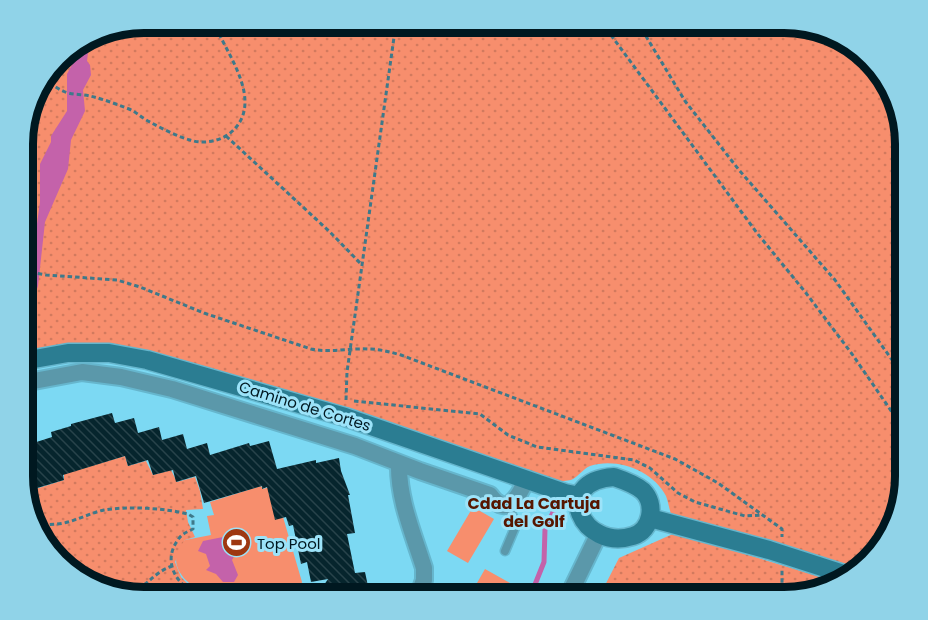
<svg xmlns="http://www.w3.org/2000/svg" width="928" height="620" font-family="Poppins,sans-serif">
<defs>
<pattern id="grass-dots" width="8" height="8" patternUnits="userSpaceOnUse" patternTransform="scale(1.5)"><rect width="8" height="8" fill="#f78e6d"/><path d="M2 2h.1M6 6h.1" fill="none" stroke="#d27a5e" stroke-width="1.8" stroke-linecap="round"/></pattern>
<pattern id="building-back-hatch" width="6" height="6" patternUnits="userSpaceOnUse" patternTransform="scale(1.5)"><rect width="6" height="6" fill="#06252d"/><path d="M-1 5l2 2M0 0l6 6M5-1l2 2" fill="none" stroke="#28434a"/></pattern>
</defs>
<rect width="100%" height="100%" fill="#7cd9f3"/>
<!-- grass -->
<path fill="url(#grass-dots)" d="M144,23H785L852,43L889,83L905,136V484L885,544L855,571L671,514C669,508 668,501 666,496C653,470 616,457 590,466C583,469 578,477 571,480C567,481 561,481 557,481L119,347L24,353L23,128L35,90L64,53L98,32Z
M125,456L128,466L146,461L153,475L171,470L177,482L195,477L200,491L203,509L186,510L188,522L195,537L185,540L175,562L181,577L188,584L236,591L242,589L246,597H143L76,577L39,537L25,497L26,492L64,480V474Z
M675,533L841,583L792,597H599L619,558Z"/>
<!-- garden -->
<path fill="#f78e6d" d="M278,484L283,517L302,582L299,590L287,591L282,597H246L242,589C217,596 186,592 177,566C174,557 179,547 185,540L211,535L207,516L214,515L210,502L261,486L263,489Z
M473,507L494,519L468,563L447,551Z
M485,569L510,583L501,597H469Z"/>
<!-- water -->
<path fill="#c462aa" d="M90,36L87,61L90,65L91,75L83,90L85,111L71,140L68,169L45,222L38,286L23,326V302L28,289L40,202V164L51,142V136L67,111V74L80,50V42Z
M233,535L237,551L232,560L238,575L234,582H223L216,574L206,570L210,566L206,554L198,551L203,541Z"/>
<g fill="none" stroke-linecap="round" stroke-linejoin="round">
<!-- stream -->
<path stroke="#c462aa" stroke-width="5" d="M530,597L544,562L545,529L557,504"/>
</g>
<!-- building -->
<path fill="url(#building-back-hatch)" d="M112,413L115,423L134,418L138,433L159,427L162,440L183,434L187,449L207,443L210,455L249,443L250,446L269,441L277,469L316,460V463L339,458L341,471L350,495H348L355,533L347,534L355,573L365,572L369,591L335,597H316L328,579L311,582L307,562L301,564L293,525L289,526L286,517L275,520L267,487L262,489V486L204,503L196,476L176,482L173,470L153,475L148,460L128,466L125,456L63,475L64,480L24,492V446L52,437L51,432L71,426V424Z"/>
<g fill="none" stroke-linecap="round" stroke-linejoin="round">
<defs>
<path id="lane" d="M505,551L516,525L508,504"/>
<path id="street" d="M23,383L82,372L121,377L172,389L355,446L420,471L490,495C507,519 520,495 526,479
M399,463C398,499 413,533 424,568V580L418,597
M568,597L599,533"/>
<path id="secondary" d="M23,361L68,353H109L147,360L345,417L565,493L580,496
M614,477C623,480 635,484 643,491C656,504 652,530 633,536C582,552 550,481 614,477Z
M650,518L769,550L850,576"/>
</defs>
<!-- lane casing -->
<use href="#lane" stroke="#66b6cd" stroke-width="11"/>
<!-- street casing -->
<use href="#street" stroke="#66b6cd" stroke-width="20"/>
<!-- secondary casing -->
<use href="#secondary" stroke="#66b6cd" stroke-width="21"/>
<!-- path -->
<path stroke="#3e798a" stroke-width="3" stroke-dasharray="4.5 3" stroke-linecap="butt" d="M602,23L757,233L806,293L852,354L905,431
M638,23L685,101L739,170L835,280L905,378
M43,79C50,83 56,88 63,91C70,95 81,94 90,96C103,99 116,104 129,109C136,112 141,117 148,121C161,128 176,136 190,140C202,144 218,142 229,134C267,104 227,55 214,23
M226,136L330,232L362,265
M23,271L46,275L117,280L140,287L204,313L311,349C330,353 349,348 368,349C380,349 390,352 401,355L675,459L718,483L782,529V537
M346,400L347,372L396,23
M354,401L480,414L508,435L537,447L634,460L650,468L678,493L695,502L745,516L762,515
M35,527C45,524 54,525 64,523C78,520 90,513 104,510C128,506 164,508 188,514L193,517V529C187,532 181,534 178,540C161,562 178,589 202,595C218,599 233,595 249,591
M123,591C149,590 148,575 172,566
M777,597L782,583V570"/>
<!-- lane -->
<use href="#lane" stroke="#5b98aa" stroke-width="8"/>
<!-- street -->
<use href="#street" stroke="#5b98aa" stroke-width="16"/>
<!-- secondary -->
<use href="#secondary" stroke="#2b7d92" stroke-width="18"/>
</g>
<!-- icons -->
<defs>
<symbol id="stadium-disc" viewBox="-11 -11 22 22"><circle r="9.5" fill="#9e3811" stroke="#9ce3f9"/><path d="M0-5a6.5 5 0 1 0 0 10a6.5 5 0 1 0 0-10ZM-3.5-1.8h7v3.6h-7Z" fill="#fff"/></symbol>
</defs>
<g fill-rule="evenodd">
<use href="#stadium-disc" x="220" y="526" width="33" height="33"/>
</g>
<g text-anchor="middle" dominant-baseline="central" stroke-width="6" stroke-linejoin="round" paint-order="stroke">
<!-- street labels -->
<g font-size="15" fill="#001820" stroke="#9ce3f9">
<text transform="translate(305 406) rotate(17)">Camino de Cortes</text>
</g>
<!-- poi labels -->
<g font-size="15" fill="#001820" stroke="#9ce3f9" text-anchor="start">
<text x="257" y="543">Top Pool</text>
</g>
<!-- neighbourhood labels -->
<g font-size="16" font-weight="bold" fill="#561600" stroke="#9ce3f9">
<text x="534" y="503">Cdad La Cartuja<tspan x="534" dy="18">del Golf</tspan></text>
</g>
</g>
<!-- crop -->
<path d="M0 0H928V620H0ZM144 33H784A111 111 0 0 1 895 144V476A111 111 0 0 1 784 587H144A111 111 0 0 1 33 476V144A111 111 0 0 1 144 33Z" fill="#90d3e8" fill-rule="evenodd"/>
<path fill="none" stroke="#001820" stroke-width="8" d="M144 33H784A111 111 0 0 1 895 144V476A111 111 0 0 1 784 587H144A111 111 0 0 1 33 476V144A111 111 0 0 1 144 33Z"/>
</svg>
